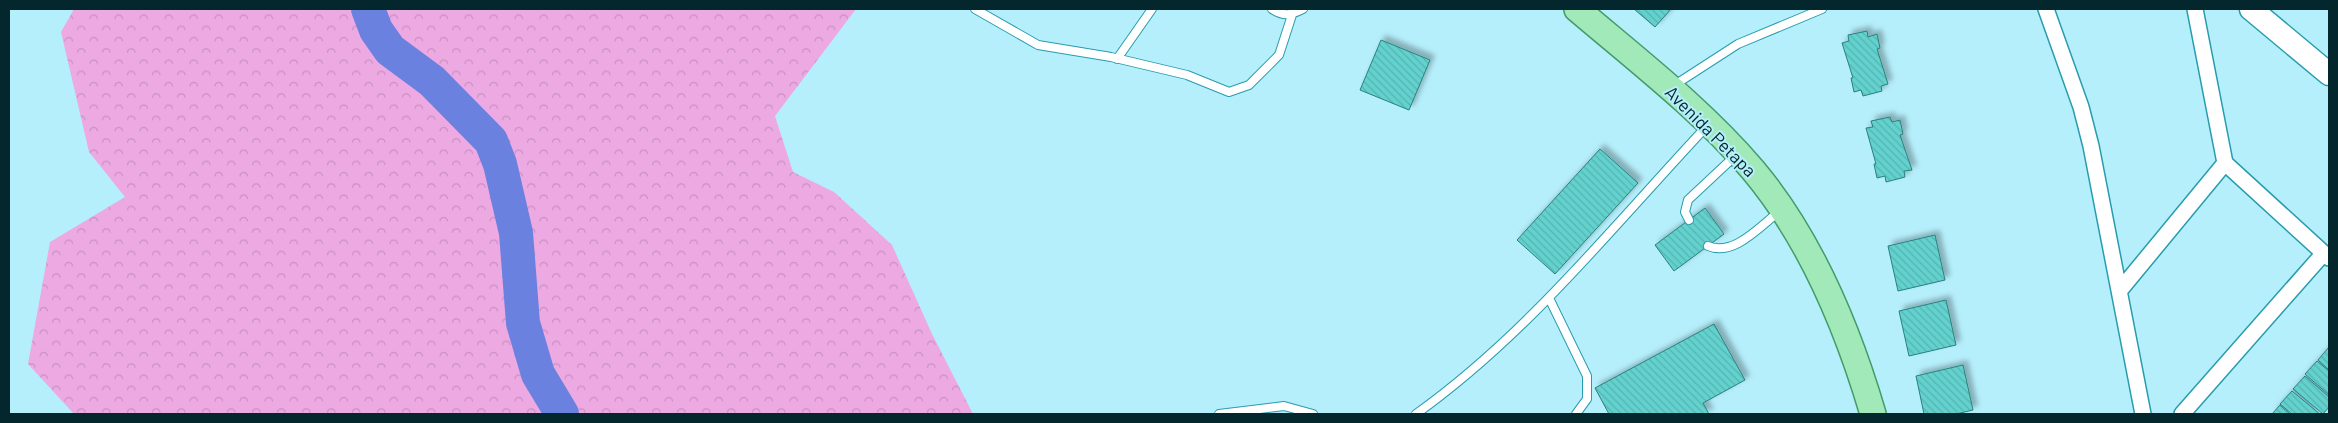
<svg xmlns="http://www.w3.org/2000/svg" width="2338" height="423" font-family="Barlow,sans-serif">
<defs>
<pattern id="forest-crowns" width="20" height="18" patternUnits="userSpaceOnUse" patternTransform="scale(1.25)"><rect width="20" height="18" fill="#eca9e2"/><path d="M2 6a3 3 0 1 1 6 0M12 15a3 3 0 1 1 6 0" fill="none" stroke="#c991c2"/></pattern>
<pattern id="building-back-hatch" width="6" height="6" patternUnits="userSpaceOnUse" patternTransform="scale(1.25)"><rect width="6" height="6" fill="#64d2ce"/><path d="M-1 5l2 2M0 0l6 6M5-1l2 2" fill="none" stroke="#55b4b1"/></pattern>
<filter id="shadow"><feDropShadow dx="4.5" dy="-4.5" stdDeviation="2.5" flood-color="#0004"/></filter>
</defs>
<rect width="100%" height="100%" fill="#b5effb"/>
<!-- forest -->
<path fill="url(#forest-crowns)" d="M74,9H856L775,116L793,172L834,192L892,245L932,334L973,414H74L28,364L50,242L125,197L89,152L61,32Z"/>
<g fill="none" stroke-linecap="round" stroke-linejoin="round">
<!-- river -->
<path stroke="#6b81df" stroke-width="34" d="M368,9L376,30L390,50L432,81L491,141L500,164L516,233L523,323L538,374L562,414"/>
</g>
<!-- building -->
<path fill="url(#building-back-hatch)" stroke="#29807d" filter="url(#shadow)" d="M1634,9H1671L1655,27Z
M1867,31L1868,37L1877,34L1880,48L1877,49L1888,84L1881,86L1882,91L1863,96L1861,90L1854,92L1851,78H1853L1842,43L1849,41L1848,35Z
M1381,40L1430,60L1409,110L1360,90Z
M1890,117L1892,122L1900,120L1903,134L1900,135L1912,170L1904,171L1905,177L1886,182L1885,176L1877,178L1874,164H1876L1866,128L1873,127L1871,121Z
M1600,149L1638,183L1555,274L1517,240Z
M1705,208L1724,234L1674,271L1655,245Z
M1935,235L1945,280L1898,291L1888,246Z
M1946,300L1956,345L1909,356L1899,311Z
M1714,324L1745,380L1703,403L1709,414H1609L1595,388Z
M2329,347V370L2318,360Z
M2317,361L2329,371V395L2305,374Z
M1963,365L1973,410L1956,414H1924L1916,376Z
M2305,376L2329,397V407L2323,414L2293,389Z
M2292,391L2320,414H2292L2280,404Z
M2280,405L2290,414H2272Z"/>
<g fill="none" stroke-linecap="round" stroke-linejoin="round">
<defs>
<path id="service" d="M975,9L1038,45L1111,57L1187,75L1229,92L1249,85L1279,55L1292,15
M1272,9C1284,17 1291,15 1303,9
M1117,59L1152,9
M1673,86L1738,44L1822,9
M1689,220L1685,212L1688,200L1735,156
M1708,246C1734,257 1760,226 1780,211
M1549,298L1587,376V399L1576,414
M1219,414L1284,406L1313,414
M1416,414C1528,334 1614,225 1707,126"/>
<path id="minor" d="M2046,9L2081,107L2091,146L2143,414
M2195,9L2225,163L2329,258
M2121,289L2225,163
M2182,414L2323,254"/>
<path id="secondary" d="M2251,9L2329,74"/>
<path id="primary" d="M1577,9C1637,60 1702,110 1753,170C1811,239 1848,329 1873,414"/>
</defs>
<!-- service casing -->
<use href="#service" stroke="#289caf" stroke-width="10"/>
<!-- minor casing -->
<use href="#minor" stroke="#289caf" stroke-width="18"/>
<!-- secondary casing -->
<use href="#secondary" stroke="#289caf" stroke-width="25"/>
<!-- primary casing -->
<use href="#primary" stroke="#429c69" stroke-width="28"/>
<!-- service -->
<use href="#service" stroke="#fff" stroke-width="8"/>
<!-- minor -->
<use href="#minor" stroke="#fff" stroke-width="15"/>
<!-- secondary -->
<use href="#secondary" stroke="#fff" stroke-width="22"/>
<!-- primary -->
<use href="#primary" stroke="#a2e9b9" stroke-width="25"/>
</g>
<g text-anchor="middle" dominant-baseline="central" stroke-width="4" stroke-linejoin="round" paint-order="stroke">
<!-- street labels -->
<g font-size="18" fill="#03272d" stroke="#b5effb">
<text transform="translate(1711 131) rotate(45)">Avenida Petapa</text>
</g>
</g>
<!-- border -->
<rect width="2338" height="423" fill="none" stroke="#03272d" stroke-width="20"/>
</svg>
